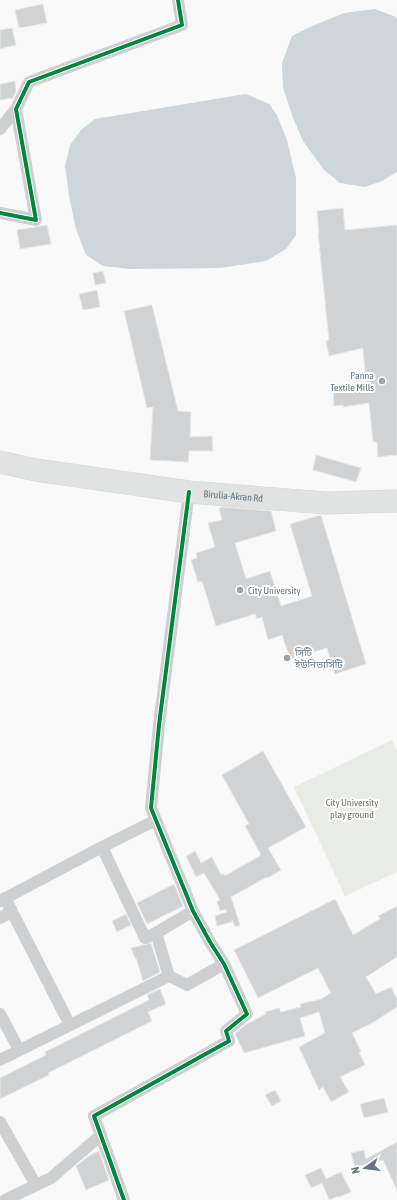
<svg xmlns="http://www.w3.org/2000/svg" width="397" height="1200" font-family="'Asap Condensed','Noto Sans Bengali',sans-serif">
<rect width="100%" height="100%" fill="#f9f9f9"/>
<!-- green -->
<path fill="#e8ebe6" d="M392,740L397,751V872L345,896L294,787Z"/>
<!-- water -->
<path fill="#ced6d9" d="M375,9L396,17L397,19V172L382,181L365,187L340,183L324,170L303,141L293,118L283,88L282,63L292,36L310,27L344,13Z
M246,94L269,104L277,115L287,140L296,178V235L286,249L266,261L220,268L130,269L103,266L86,255L76,229L69,196L65,166L70,145L81,130L95,119Z"/>
<!-- building -->
<path fill="#d0d2d3" stroke="#e8e8e8" d="M43,4L47,23L19,28L15,10Z
M12,28L16,45L0,49V30Z
M15,81L16,91L13,98L0,100V84Z
M343,208L345,230L397,225V455L378,457L377,442H373L369,403L343,407V405L334,406L333,388L366,382L363,348L329,356L326,341L329,340L318,233H319L317,211Z
M47,225L51,244L20,249L17,230Z
M103,271L106,283L95,285L93,273Z
M97,290L100,307L83,310L79,294Z
M152,305L178,411L191,412L190,437L212,436L213,451H189L188,462L150,460L153,407L147,408L124,311Z
M316,455L361,468L356,482L313,470Z
M223,507L271,511L276,531L235,543L246,579L270,571L281,606L312,596L290,524L321,515L366,664L335,674L327,648L290,659L282,635L268,640L262,617L257,619L255,614L216,626L202,581L198,582L191,560L197,558L196,553L215,547L208,523L222,520L219,508Z
M263,751L306,827L268,848L281,870L268,878L267,877L231,897L240,925L235,927L232,920V922L217,926L215,916L227,912L226,909L220,911L217,902L220,900L204,873L196,877L186,856L195,851L201,863L212,857L221,875L224,874L225,876L261,855L245,826L249,824L222,775Z
M174,884L183,906L147,924L137,903Z
M335,899L353,935L380,919L378,916L397,906V957L366,977L376,994L391,987L397,999V1007L372,1023L352,1033L361,1051L359,1053L365,1065L340,1077L349,1092L331,1102L323,1087L319,1090L299,1047L325,1033L319,1012L300,1018L305,1036L244,1053L235,1034L245,1025L266,1014L265,1012L279,1008L281,1012L301,1007L300,1004L321,999L331,993L318,968L258,998L234,950Z
M126,914L131,925L117,932L112,921Z
M151,943L160,972L143,981L136,958H135L131,948Z
M160,989L166,1004L148,1012L152,1021L48,1073L49,1075L0,1099V1078L46,1055L45,1052L149,1000L147,995Z
M275,1090L281,1101L272,1106L265,1095Z
M384,1098L388,1112L364,1118L360,1104Z
M397,1142V1190L383,1160L355,1167L351,1153L364,1150L366,1159Z
M99,1151L109,1180L86,1190L76,1166L89,1156Z
M321,1168L326,1179L341,1172L351,1192L339,1197V1196L329,1200L322,1183L311,1188L305,1175Z"/>
<g fill="none" stroke-linecap="round" stroke-linejoin="round">
<defs>
<g id="highway">
<path id="s1" d="M0,462L36,470L189,492L326,503L397,501"/>
</g>
</defs>
<!-- highway casing -->
<use href="#highway" stroke="#d5d6d6" stroke-width="23"/>
<!-- street -->
<path stroke="#cecfd0" stroke-width="12" d="M0,129L16,109
M0,213L36,220L16,109L29,82L182,25L178,0
M156,820L102,847L145,938L156,933L193,911
M5,898L70,1025
M0,901L102,847
M0,918L12,911
M169,976L187,985L224,964
M0,1014L19,1050
M0,1060L169,976L156,933
M0,1122L36,1185
M5,1200L51,1178L101,1135
M124,1200L94,1116L229,1041L226,1031L247,1014L224,964L210,942L193,911L151,808L159,725L189,492"/>
<!-- highway -->
<use href="#highway" stroke="#e1e2e2" stroke-width="22"/>
<defs>
<path id="cycleway" d="M0,213L36,220L16,109L29,82L182,25L178,0
M124,1200L94,1116L229,1041L226,1031L247,1014L224,964L210,942L193,911L151,808L159,725L189,492"/>
</defs>
<!-- cycleway casing -->
<use href="#cycleway" stroke="#fff" stroke-width="6"/>
<!-- cycleway -->
<use href="#cycleway" stroke="#00873e" stroke-width="4"/>
</g>
<!-- markers -->
<g fill="#99a4ac" stroke="#fff" stroke-width="1.5">
<circle cx="382" cy="381" r="4"/>
<circle cx="240" cy="590" r="4"/>
<circle cx="287" cy="658" r="4"/>
</g>
<g text-anchor="middle" dominant-baseline="central" stroke-width="4" stroke-linejoin="round" paint-order="stroke">
<!-- poi labels -->
<g font-size="10" fill="#657683" stroke="#fff" text-anchor="start">
<text x="374" y="375" text-anchor="end">Panna<tspan x="374" dy="12">Textile Mills</tspan></text>
<text x="248" y="590">City University</text>
<text x="295" y="652">সিটি<tspan x="295" dy="12">ইউনিভার্সিটি</tspan></text>
</g>
<!-- street labels -->
<g font-size="10" fill="#657683" stroke="#fff">
<text stroke="none"><textPath href="#s1" startOffset="236">Birulia-Akran Rd</textPath></text>
</g>
<!-- park labels -->
<g font-size="10" fill="#687a64" stroke="#fff">
<text x="352" y="802">City University<tspan x="352" dy="12">play ground</tspan></text>
</g>
</g>
<!-- north arrow -->
<g transform="translate(365 1168) rotate(256)" stroke="#ffffff" stroke-width="3" paint-order="stroke">
<path d="M0-3L7 15L0 10L-7 15Z" fill="#657683"/>
<text y="-6" font-size="11" font-weight="bold" text-anchor="middle" fill="#657683">N</text>
</g>
</svg>
